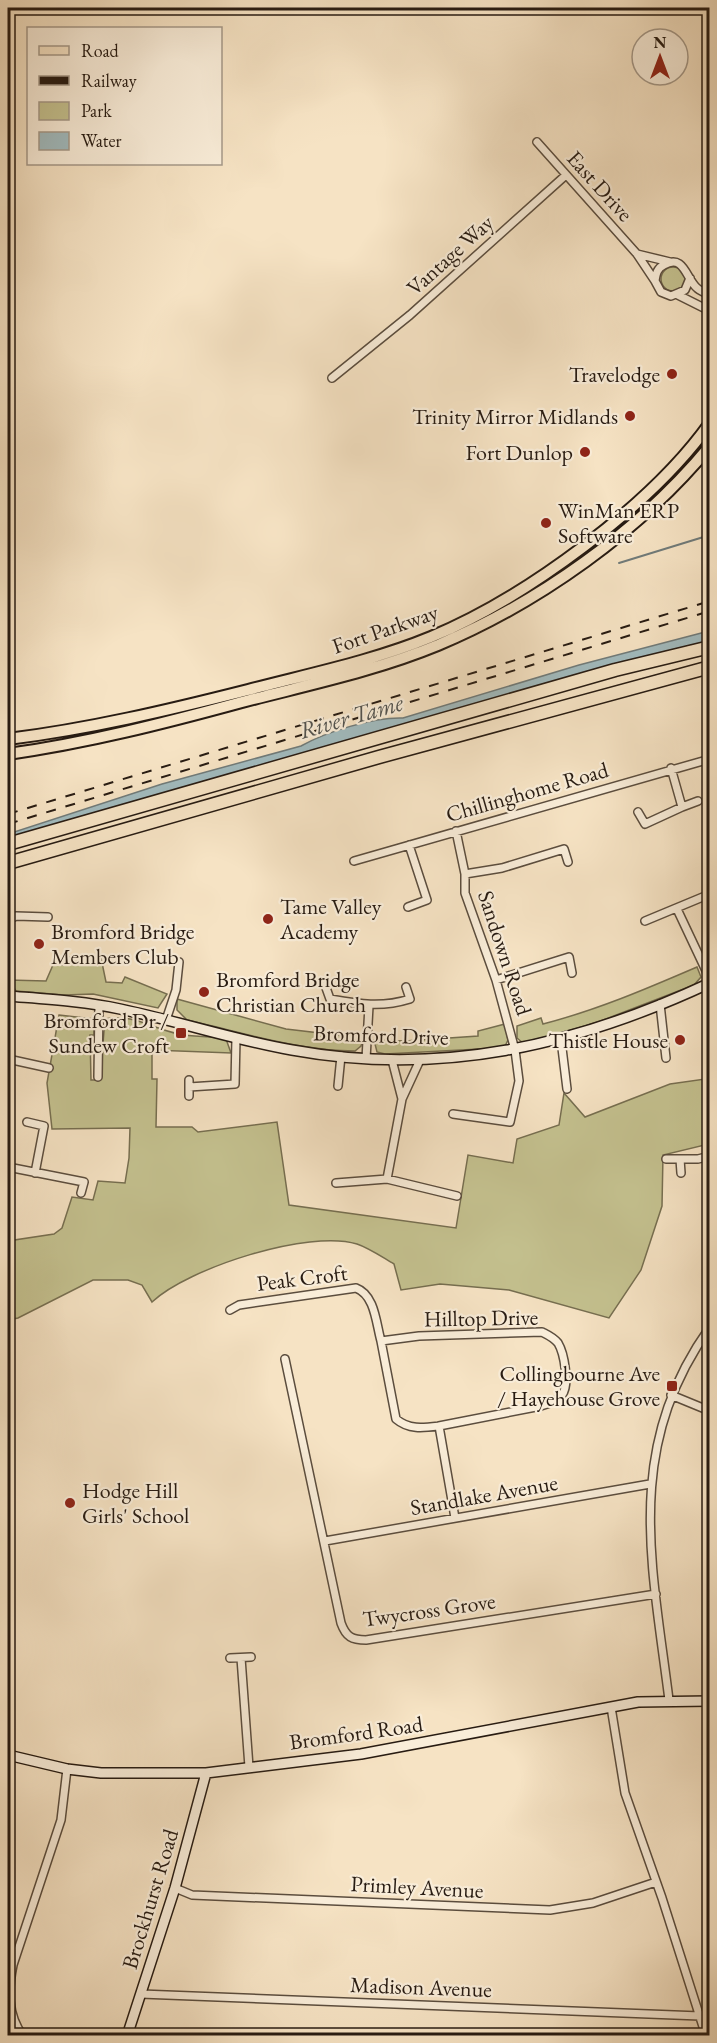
<svg xmlns="http://www.w3.org/2000/svg" width="717" height="2043" font-family="'EB Garamond',serif">
<rect width="100%" height="100%" fill="#f6e3c4"/>
<filter id="stains"><feTurbulence type="fractalNoise" baseFrequency=".00333" numOctaves="4"/><feColorMatrix values="0 0 0 0 .2 0 0 0 0 .09 0 0 0 0 .02 0 0 0 .5 -.17"/></filter>
<radialGradient id="worn" r=".72"><stop offset=".6" stop-color="#630" stop-opacity="0"/><stop offset="1" stop-color="#630" stop-opacity=".3"/></radialGradient>
<!-- green -->
<path fill="#c4c18f" stroke="#766e50" stroke-width="1.5" d="M661 279a12 12 0 1 1 24 0a12 12 0 1 1-24 0Z
M66,957L101,958L106,982L122,983L125,977L167,994L158,1008L93,994L64,995L16,991L9,980L46,981L53,965H66Z
M697,967L701,977L694,985L598,1022L524,1044L517,1038V1026L541,1018L543,1024C597,1010 646,989 697,967Z
M177,999L286,1029L362,1038L361,1046L355,1051C299,1051 241,1032 187,1020L177,1010Z
M59,1015L94,1019V1035H90L91,1080H100L105,1019C132,1013 153,1029 179,1034C194,1037 210,1036 226,1039L231,1053L152,1050V1079H157L156,1127H192L198,1132L277,1122L289,1205L456,1228L468,1155L513,1163L517,1139L559,1125L564,1093L585,1117L670,1084L705,1079L709,1093V1144L663,1155L662,1206L641,1270L609,1318L509,1290L440,1284L401,1290L394,1264C382,1257 369,1248 357,1244C309,1229 188,1268 152,1302L142,1285L128,1280H93L18,1318L8,1320V1241L54,1234L62,1228L72,1197L93,1200L98,1181L125,1183L129,1158L130,1128L52,1129L47,1083Z
M505,1024L508,1040L505,1046L499,1048L385,1054L377,1052L374,1040L405,1041L478,1036V1031Z"/>
<!-- water -->
<path fill="#a1bbbf" stroke="#707b7a" stroke-width="1.5" d="M709,631V651L581,678L8,845V834L162,784L301,746C326,732 373,717 403,718L579,665Z"/>
<g fill="none" stroke-linecap="round" stroke-linejoin="round">
<!-- stream -->
<path stroke="#707b7a" stroke-width="2" d="M619,563L710,535"/>
<defs>
<path id="street" d="M537,142L637,254L655,281
M637,254L670,262
M690,278L685,290L671,296L661,292L655,281C656,274 657,268 664,265C684,253 686,279 697,288C700,291 706,293 710,296
M678,295L710,311
M332,378L410,315L566,175
M682,807L698,801
M638,812L645,824L682,807L671,768
M354,861L710,759
M465,874L502,868L564,849L568,862
M408,907L427,900L409,845
M677,909L710,979
M8,920L16,916L48,917
M645,921L710,894
M496,980L569,957L572,973
M325,985L330,999C359,1004 381,1008 410,999L406,987
M660,1004L666,1058
M166,1020L176,990L179,962
M561,1040L567,1089
M8,1059L49,1068
M366,1059L369,1006
M392,1060L402,1099
M98,1077L99,1006
M189,1080V1096
M338,1086L341,1056
M189,1087L235,1084L236,1038
M453,1114L510,1122L519,1081L515,1050L496,980L465,893V874L456,831
M27,1122L44,1126L35,1173
M666,1159H698L710,1156
M680,1159L681,1173
M8,1167L84,1182L81,1193
M387,1179L402,1099L420,1060
M336,1183L387,1179L457,1196
M230,1310L239,1305L356,1288C375,1295 376,1323 381,1341
M285,1359L341,1623C346,1637 352,1640 366,1640L656,1594
M671,1395L710,1411
M439,1426L541,1406C548,1404 558,1401 562,1395C570,1384 564,1353 558,1343C553,1337 548,1335 542,1332L419,1336L381,1341L396,1419C409,1430 423,1428 439,1426L455,1518
M325,1541L650,1484
M230,1658L251,1657
M241,1658L249,1767
M669,1700C652,1563 623,1449 710,1327
M611,1707L625,1793L662,1898L706,2036
M175,1888L192,1895L550,1910L593,1903L656,1882
M141,1994L700,2016
M23,2036C7,2014 8,1990 13,1965L61,1820L67,1769"/>
<path id="secondary" d="M8,996C45,999 83,1001 120,1009C178,1021 234,1040 292,1050C440,1077 575,1046 710,983
M8,1755L67,1769L101,1773H206L361,1754L638,1702L710,1701
M127,2036L175,1888L206,1773"/>
<path id="primary" d="M8,739C89,729 169,710 248,690C309,674 373,661 431,637C525,598 651,506 710,423
M8,754C87,743 165,723 242,702C307,685 375,671 438,645C538,603 640,531 710,446"/>
<path id="highway" d="M8,844L615,670L710,647
M8,863L379,757L710,667"/>
</defs>
<!-- street casing -->
<use href="#street" stroke="#5b4d3e" stroke-width="10"/>
<!-- secondary casing -->
<use href="#secondary" stroke="#271b12" stroke-width="12"/>
<!-- primary casing -->
<use href="#primary" stroke="#271b12" stroke-width="14"/>
<!-- highway casing -->
<use href="#highway" stroke="#271b12" stroke-width="15"/>
<!-- street -->
<use href="#street" stroke="#f9edd9" stroke-width="7"/>
<!-- secondary -->
<use href="#secondary" stroke="#f9edd9" stroke-width="9"/>
<!-- primary -->
<use href="#primary" stroke="#f6e3c4" stroke-width="10"/>
<!-- highway -->
<use href="#highway" stroke="#f6e3c4" stroke-width="12"/>
<!-- rail -->
<path stroke="#271b12" stroke-width="2" stroke-dasharray="10 10" stroke-linecap="butt" d="M8,814L710,601
M8,824L710,611"/>
</g>
<!-- markers -->
<g fill="#8f2418" stroke="#f9edd9" stroke-width="2">
<circle cx="672" cy="374" r="6"/>
<circle cx="630" cy="416" r="6"/>
<circle cx="585" cy="452" r="6"/>
<circle cx="546" cy="523" r="6"/>
<circle cx="268" cy="919" r="6"/>
<circle cx="39" cy="944" r="6"/>
<circle cx="204" cy="992" r="6"/>
<rect x="175" y="1027" width="12" height="12" rx="3"/>
<circle cx="680" cy="1040" r="6"/>
<rect x="666" y="1380" width="12" height="12" rx="3"/>
<circle cx="70" cy="1503" r="6"/>
</g>
<g text-anchor="middle" dominant-baseline="central" stroke-width="4.5" stroke-linejoin="round" paint-order="stroke">
<!-- street labels -->
<g font-size="22" fill="#271b12" stroke="#f9edd9">
<text transform="translate(600 186) rotate(48)">East Drive</text>
<text transform="translate(450 255) rotate(-42)">Vantage Way</text>
<text transform="translate(385 629) rotate(-19)">Fort Parkway</text>
<text transform="translate(527 792) rotate(-16)">Chillinghome Road</text>
<text transform="translate(505 953) rotate(72)">Sandown Road</text>
<text transform="translate(381 1035) rotate(2)">Bromford Drive</text>
<text transform="translate(302 1278) rotate(-7)">Peak Croft</text>
<text transform="translate(481 1318) rotate(-1)">Hilltop Drive</text>
<text transform="translate(484 1495) rotate(-10)">Standlake Avenue</text>
<text transform="translate(429 1610) rotate(-8)">Twycross Grove</text>
<text transform="translate(356 1733) rotate(-8)">Bromford Road</text>
<text transform="translate(417 1887) rotate(3)">Primley Avenue</text>
<text transform="translate(150 1899) rotate(-73)">Brockhurst Road</text>
<text transform="translate(421 1987) rotate(2)">Madison Avenue</text>
</g>
<!-- poi labels -->
<g font-size="22" fill="#271b12" stroke="#f9edd9" text-anchor="end">
<text x="660" y="374">Travelodge</text>
<text x="618" y="416">Trinity Mirror Midlands</text>
<text x="573" y="452">Fort Dunlop</text>
<text x="558" y="510" text-anchor="start">WinMan ERP<tspan x="558" dy="25">Software</tspan></text>
<text x="280" y="906" text-anchor="start">Tame Valley<tspan x="280" dy="25">Academy</tspan></text>
<text x="51" y="931" text-anchor="start">Bromford Bridge<tspan x="51" dy="25">Members Club</tspan></text>
<text x="216" y="979" text-anchor="start">Bromford Bridge<tspan x="216" dy="25">Christian Church</tspan></text>
<text x="169" y="1020">Bromford Dr /<tspan x="169" dy="25">Sundew Croft</tspan></text>
<text x="668" y="1040">Thistle House</text>
<text x="660" y="1373">Collingbourne Ave<tspan x="660" dy="25">/ Hayehouse Grove</tspan></text>
<text x="82" y="1490" text-anchor="start">Hodge Hill<tspan x="82" dy="25">Girls' School</tspan></text>
</g>
<!-- water labels -->
<g font-size="24" font-style="italic" fill="#52534f" stroke="#f9edd9">
<text transform="translate(351 716) rotate(-16)">River Tame</text>
</g>
</g>
<!-- margin -->
<rect width="717" height="2043" fill="none" stroke="#f6e3c4" stroke-width="30"/>
<rect x="9" y="9" width="699" height="2025" fill="none" stroke="#271b12" stroke-width="3"/>
<rect x="15" y="15" width="687" height="2013" fill="none" stroke="#271b12" stroke-width="1.5"/>
<!-- legend -->
<rect x="27" y="27" width="195" height="138" fill="#f9edd9" stroke="#a59989" stroke-width="1.5"/>
<rect x="39" y="46" width="30" height="9" fill="#f6e3c4" stroke="#a59989" stroke-width="1.5"/>
<text x="81" y="57" font-size="18" fill="#271b12">Road</text>
<rect x="39" y="76" width="30" height="9" fill="#271b12" stroke="#a59989" stroke-width="1.5"/>
<text x="81" y="87" font-size="18" fill="#271b12">Railway</text>
<rect x="39" y="102" width="30" height="18" fill="#c4c18f" stroke="#a59989" stroke-width="1.5"/>
<text x="81" y="117" font-size="18" fill="#271b12">Park</text>
<rect x="39" y="132" width="30" height="18" fill="#a1bbbf" stroke="#a59989" stroke-width="1.5"/>
<text x="81" y="147" font-size="18" fill="#271b12">Water</text>
<!-- north arrow -->
<g transform="translate(660 57)"><circle r="28" fill="#f9edd9" stroke="#a59989" stroke-width="1.5"/>
<path d="M0-4.5L10 22L0 15L-10 22Z" fill="#8f2418"/>
<text y="-9" font-size="16" font-weight="bold" text-anchor="middle" fill="#271b12">N</text>
</g>
<rect width="100%" height="100%" filter="url(#stains)"/>
<rect width="100%" height="100%" fill="url(#worn)"/>
</svg>
